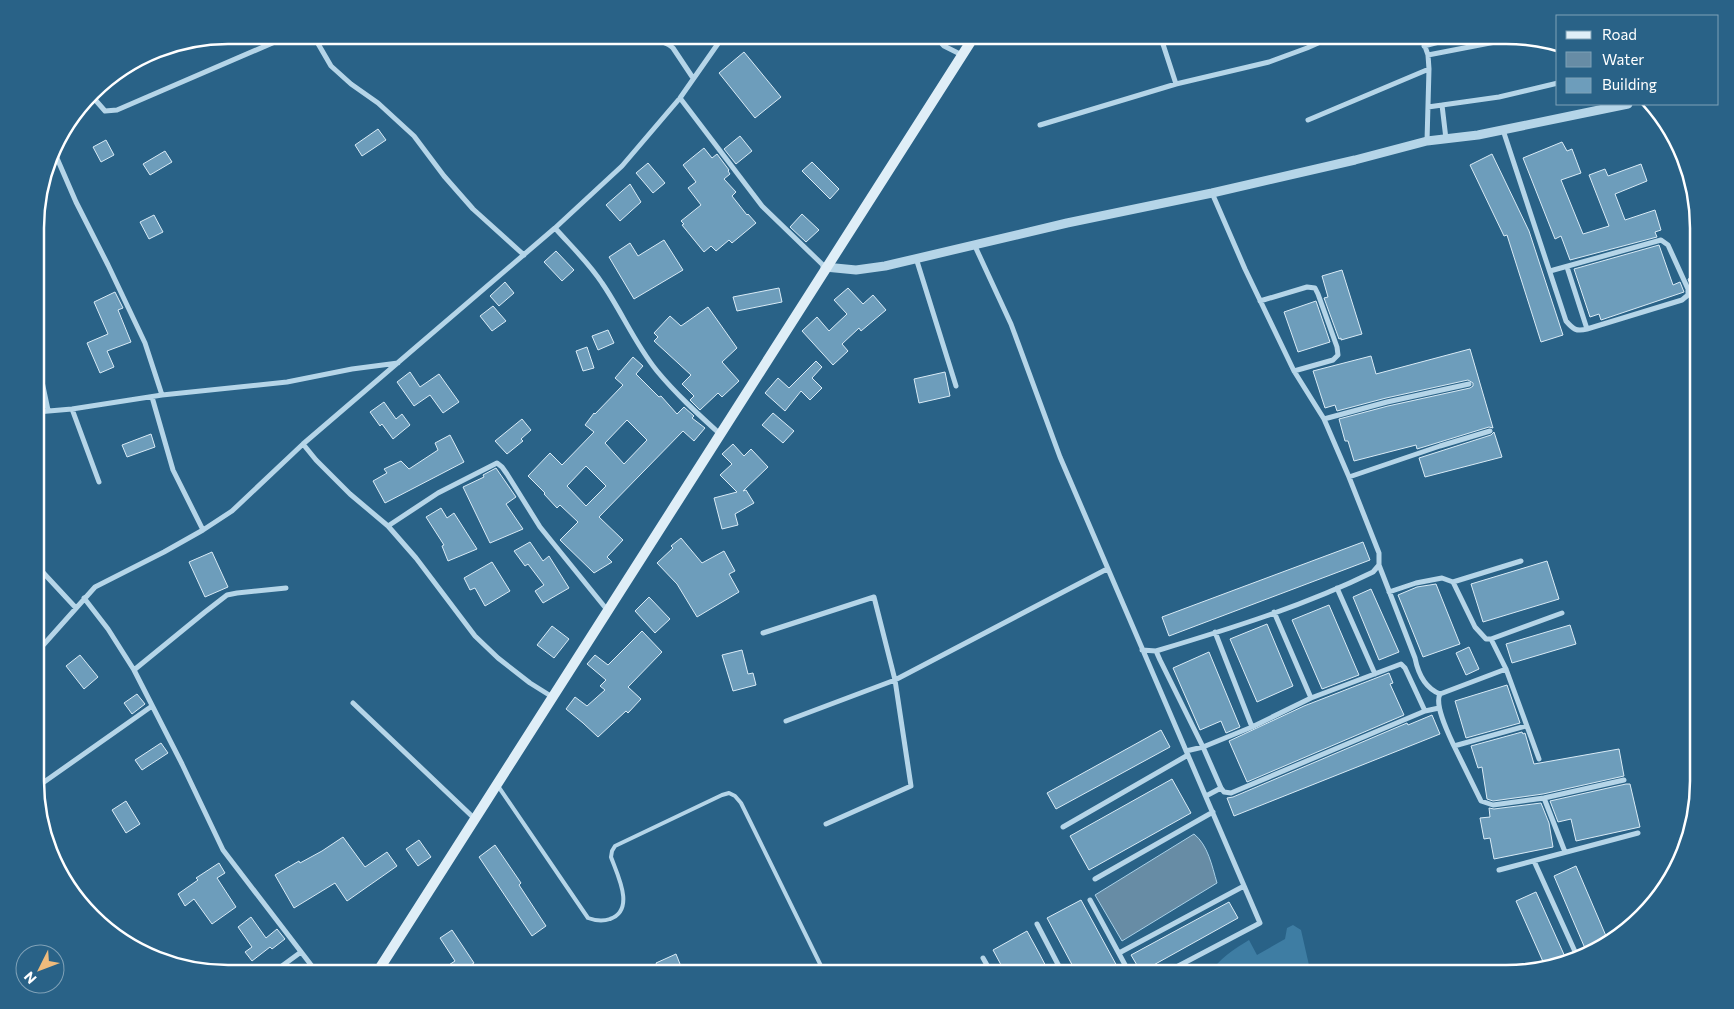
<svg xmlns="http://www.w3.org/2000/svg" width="1734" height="1009" font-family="Commissioner,sans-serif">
<rect width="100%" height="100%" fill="#296287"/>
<!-- green -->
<path fill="#3e7da3" d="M1293,925L1301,930L1311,974H1209C1219,959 1234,949 1249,940L1257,955L1285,939L1287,928Z"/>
<!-- water -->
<path fill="#678ca5" stroke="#aad1e8" d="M1194,834C1208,845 1212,866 1217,883L1122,941L1095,895Z"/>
<!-- building -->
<path fill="#6d9dbb" stroke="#d9ebf6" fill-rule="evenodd" d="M744,52L781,97L755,118L719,73Z
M378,129L386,140L362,156L355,145Z
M740,136L752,151L736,164L724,149Z
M106,140L114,155L101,162L93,147Z
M1562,142L1567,151L1572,149L1581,173L1561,180L1583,234L1609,226L1589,175L1605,169L1608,176L1641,164L1647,181L1615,194L1625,220L1655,210L1661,230L1655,232L1657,237L1570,260L1561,236L1555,239L1523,158Z
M704,148L712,158L717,154L729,170L728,171L730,174L724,179L736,192L732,196L747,215L748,214L756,223L732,243L729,240L716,251L711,246L704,252L682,225L684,224L681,221L701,205L688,188L696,182L683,165Z
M165,151L172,162L150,175L143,164Z
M1492,154L1529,231L1563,335L1541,342L1507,235L1504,236L1470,165Z
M812,162L839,189L830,199L802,171Z
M648,163L665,183L653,193L636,173Z
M630,184L641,202L620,221L606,205Z
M802,214L819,230L806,242L790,227Z
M154,215L163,232L149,239L140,222Z
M664,240L683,270L634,299L609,257L630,243L638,256Z
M1659,245L1673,285L1680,282L1684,292L1601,320L1599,314L1590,317L1574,269Z
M556,251L574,270L562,281L544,262Z
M1342,270L1362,334L1341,340V338L1339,339L1324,298L1328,297L1322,276Z
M1699,275V287L1692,289L1688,279Z
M505,282L514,293L499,306L490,296Z
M779,288L782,302L737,311L733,297Z
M848,288L863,304L873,295L886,310L861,331L859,328L842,344L848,351L833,365L802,331L817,317L829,331L847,314L834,300Z
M115,292L123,308L118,310L131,342L107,351L114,367L100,373L87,343L108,334L94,302Z
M1316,301L1330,342L1298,352L1284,312Z
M493,306L506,321L492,331L480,316Z
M708,307L737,348L722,362L739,381L722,397L718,393L700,410L690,400L694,396L682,384L691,375L654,341L658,337L654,333L670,316L681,326Z
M608,330L614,343L598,350L592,336Z
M587,347L594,368L583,371L576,351Z
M1470,349L1493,428L1489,427L1417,449L1416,445L1354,461L1348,441H1345L1339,419L1388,406L1470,388L1473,386V383L1468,380L1386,398L1337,411L1335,405L1325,408L1313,371L1371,356L1376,374Z
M633,357L643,366L636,374L659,397L661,396L677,414L684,407L694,416L692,418L705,428L694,441L683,431L599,517L623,540L607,557L612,562L594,573L560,540L578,522L560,505L557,508L544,494L545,493L528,476L550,453L562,465L594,432L585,425L594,413L595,414L623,385L615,378ZM627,420L647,440L624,464L605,443ZM586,466L606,486L586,506L567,486Z
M816,361L822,367L812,378L822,388L810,400L801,391L785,411L765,393L778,378L789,388Z
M410,372L420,387L439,374L459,402L443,413L430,395L414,406L397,382Z
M945,372L950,396L919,403L914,379Z
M384,402L396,419L402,414L410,425L393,439L382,424L380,426L370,412Z
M773,413L794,431L783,443L762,425Z
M522,419L531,430L521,439L523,441L507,454L495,441Z
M1494,432L1502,457L1425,477L1419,458L1491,435Z
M151,434L155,447L127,457L122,445Z
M450,435L464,462L385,503L373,481L387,473L384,469L401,461L409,469L438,450L435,443Z
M733,444L744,456L751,449L768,467L743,491L746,490L754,503L735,514L738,525L722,529L714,498L737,492L720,475L732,464L722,454Z
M496,468L516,497L506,504L523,529L490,543L463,487L484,477L483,475Z
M441,508L447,518L454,513L477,549L448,561L442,546L444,545L426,517Z
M681,538L702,563L724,551L735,571L729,574L739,592L697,617L677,584L657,563L673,548L671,546Z
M530,542L543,561L549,556L569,588L543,603L535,591L544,585L528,564L525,566L514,551Z
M1363,542L1370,560L1169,636L1162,617Z
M212,552L228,587L205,597L189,562Z
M1547,561L1559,599L1483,622L1471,584Z
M492,562L510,591L485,606L475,588L470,590L464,578Z
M1436,584L1460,644L1423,657L1398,595L1417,587Z
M1371,589L1399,652L1379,660L1353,597Z
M649,597L670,619L655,633L635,611Z
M1329,605L1359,675L1322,689L1292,620Z
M1267,624L1293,686L1257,702L1230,639Z
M1570,625L1576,644L1512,663L1506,644Z
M552,626L569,639L554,658L537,645Z
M642,631L662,652L628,687L641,699L628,713L626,711L598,737L583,723L566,709L575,697L587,706L605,690L600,686L606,680L587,664L595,655L608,665Z
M1469,647L1479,669L1466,675L1456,653Z
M742,650L748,674L753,673L756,685L733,691L722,655Z
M1209,652L1240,727L1226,733L1221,721L1200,730L1173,668Z
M80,655L98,677L84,689L66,666Z
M1389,673L1393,683L1390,684L1404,715L1247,782L1229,741L1304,706Z
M1507,685L1520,723L1466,738L1455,701Z
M137,694L145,704L132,714L124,703Z
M1432,715L1440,734L1234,816L1227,798L1233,797L1407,723L1408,725Z
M1161,730L1170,747L1056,809L1047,793Z
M1522,732L1523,734L1525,733L1534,764L1619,749L1624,776L1543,794L1493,801L1487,799L1482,767L1478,768L1471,746Z
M161,743L168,753L142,770L135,760Z
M1172,779L1191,813L1089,870L1070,836Z
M1626,784H1630L1640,827L1576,841L1571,819L1558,822L1550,801Z
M126,801L140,824L126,833L112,810Z
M1541,803L1549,823L1553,847L1494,859L1490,838L1484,839L1480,818L1490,817L1489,808L1494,809Z
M343,837L365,867L387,852L397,866L347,901L335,883L294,908L275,875L299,861L300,863L322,851Z
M419,840L431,857L418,866L406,849Z
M495,845L521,883L519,885L546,926L532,936L479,857Z
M219,863L225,873L217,878L236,907L212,924L194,899L185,906L178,894L198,880L196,878Z
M1576,866L1609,943L1603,948L1587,953L1554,876Z
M1536,892L1566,959L1545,966L1516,901Z
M1081,900L1118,968L1107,974H1077L1047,918Z
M1229,902L1238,918L1141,972L1131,955Z
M251,917L266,938L277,929L285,939L272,949L270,947L252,961L245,952L252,947L238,927Z
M452,930L474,963L457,974H435L455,961L440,938Z
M1027,931L1039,953L1050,974H1006L993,950Z
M676,954L684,974H660L656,963Z"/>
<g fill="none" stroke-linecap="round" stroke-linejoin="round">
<!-- service -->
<path stroke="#b5d5e8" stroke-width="4" d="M498,786L588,918C596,921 602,922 610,919C636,910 617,874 611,857L612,851L615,846L722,795L729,793L735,796L741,803L825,974"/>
<!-- minor -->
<path stroke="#b5d5e8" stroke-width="5" d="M313,35L331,66L351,84L378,103L414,136L444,176L473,209L524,255
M650,35C658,43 666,41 673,48L693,78
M934,35L944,46L962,55
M1160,35L1176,84L1269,62L1307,48L1336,35
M1421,35L1428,55L1429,69L1427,141
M1486,43L1490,35
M1424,46L1465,35
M1428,55L1521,37
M91,95L105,111L117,110L291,35
M680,98L762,206L825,267
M1442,105L1446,139
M1428,107L1499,97L1558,83
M1308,120L1429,69
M1040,125L1176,84
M1503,130L1566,321C1573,329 1576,332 1587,329L1682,300L1688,295V289L1668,245L1661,240L1550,271
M53,149L76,202L108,265L145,343L162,395
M555,228C571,246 589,263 602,283C622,312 635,344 657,371C676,394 698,414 720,434
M974,244L1011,324L1060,457L1260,923L1163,974
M916,258L956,386
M1567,267L1587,329
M1260,301L1307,287L1315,288L1318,294L1337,347L1338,355L1333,360L1294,371
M37,364L40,372L48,410
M152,397L173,470L203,530
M72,409L99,482
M37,412L72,409L162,395L287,382L352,369L398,363
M1324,419L1387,402L1469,384
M303,444L316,460L350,494L388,526L416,558L475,636L498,658L530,683L554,698
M1349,477L1440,446L1490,431
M388,526L438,493L497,463L502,467L507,474L540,527L608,611
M1379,565L1415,658C1418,673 1425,688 1440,694
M37,566L76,608
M1453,582L1521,561
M1337,588L1375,674
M1389,592L1416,583L1442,578L1453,582L1475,627L1486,639H1491L1562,613
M84,598L108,629L134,670L182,764L223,850L318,974
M1274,612L1311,698
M1215,632L1252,727
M763,633L874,597L895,680L1107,569
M1491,639L1506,669L1539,759
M1142,650L1156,651
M37,652L95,587L164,552L203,530L232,511L303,444L555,228L622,166L680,98L724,35
M1506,669L1440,694C1434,705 1449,735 1454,746L1526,726
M134,670L205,612L227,595L237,593L286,588
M353,703L476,820
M1425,711L1439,708
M786,721L895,680L911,786L826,824
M1454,746L1481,801L1493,805L1544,798L1624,780
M1186,751L1203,747L1221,788L1224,792L1231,793L1425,711L1405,668L1401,664L1311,698L1252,727L1203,747L1160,660L1156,651C1229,629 1304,606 1373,572L1379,565V553L1349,477L1324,419L1294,371L1245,269L1212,193
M37,787L152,706
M1206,796L1221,788
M1544,798L1565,852
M1063,827L1188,755
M1534,861L1577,956
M1499,870L1638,833
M1095,879L1213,812
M1090,900L1130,974
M1037,924L1063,974
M1119,953L1244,886
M983,958L992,974
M271,974L301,952"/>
<!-- tertiary -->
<path stroke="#b5d5e8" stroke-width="9" d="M825,267L856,270L885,266L1067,223L1212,193L1355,160L1427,141L1478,135L1628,104"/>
<!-- secondary -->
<path stroke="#dfeef7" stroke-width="10" d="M376,974C577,662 774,347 975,35"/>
</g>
<!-- crop -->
<path d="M0 0H1734V1009H0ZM228 44H1506A184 184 0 0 1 1690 228V781A184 184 0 0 1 1506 965H228A184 184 0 0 1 44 781V228A184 184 0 0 1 228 44Z" fill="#296287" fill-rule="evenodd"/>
<path fill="none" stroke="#fff" stroke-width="2.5" d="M228 44H1506A184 184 0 0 1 1690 228V781A184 184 0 0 1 1506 965H228A184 184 0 0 1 44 781V228A184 184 0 0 1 228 44Z"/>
<!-- legend -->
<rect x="1556" y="15" width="162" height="90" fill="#296287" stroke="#7fa1b7"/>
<rect x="1566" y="31" width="25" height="8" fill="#dfeef7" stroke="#7fa1b7"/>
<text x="1602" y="40" font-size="15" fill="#ffffff">Road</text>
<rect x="1566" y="52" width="25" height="15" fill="#678ca5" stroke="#7fa1b7"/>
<text x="1602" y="65" font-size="15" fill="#ffffff">Water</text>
<rect x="1566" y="78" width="25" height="15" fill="#6d9dbb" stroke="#7fa1b7"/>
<text x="1602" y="90" font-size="15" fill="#ffffff">Building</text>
<!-- north arrow -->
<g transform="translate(40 969) rotate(228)"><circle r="24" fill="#296287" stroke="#7fa1b7"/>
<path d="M0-4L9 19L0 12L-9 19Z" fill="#efbb7c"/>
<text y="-8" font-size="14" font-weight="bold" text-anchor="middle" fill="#ffffff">N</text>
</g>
</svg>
